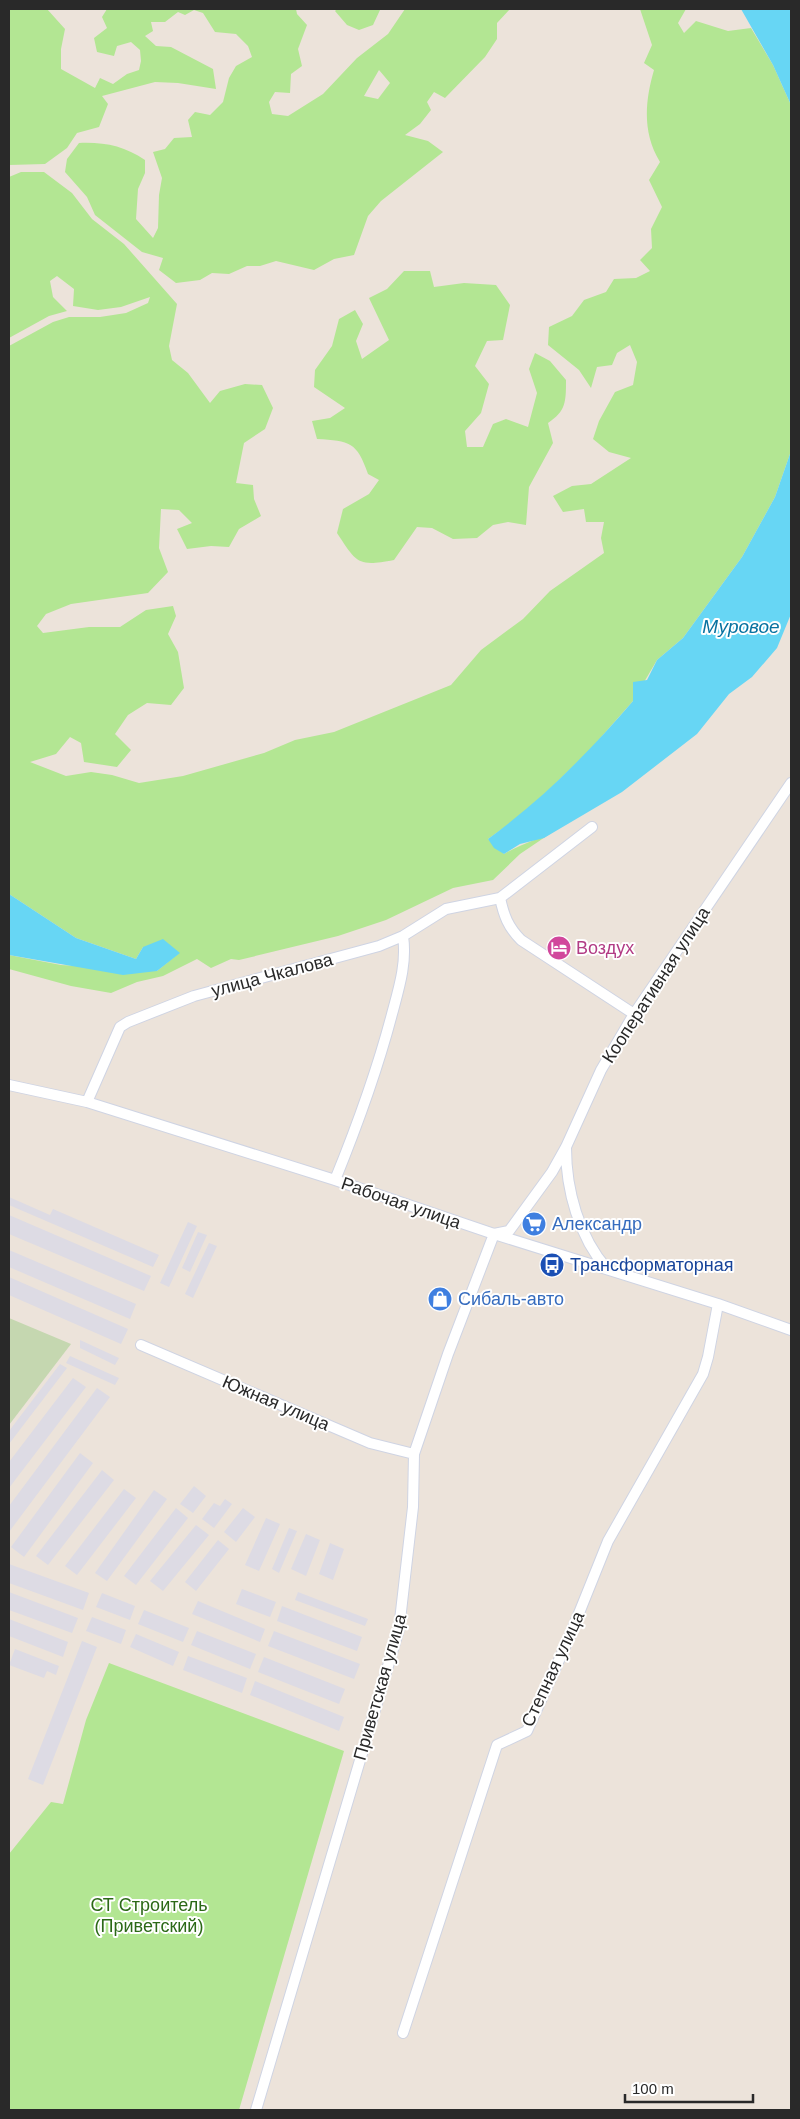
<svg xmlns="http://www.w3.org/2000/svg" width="800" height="2119" font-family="Arial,sans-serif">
<rect width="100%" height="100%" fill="#ece3da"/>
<!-- industrial -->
<path fill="#dddbe4" d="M9,1197L50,1215L53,1209L159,1255L153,1267L9,1205Z
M9,1215L151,1276L144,1291L9,1234Z
M188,1222L197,1226L169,1287L160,1283Z
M198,1232L207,1235L190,1272L182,1268Z
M209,1243L217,1246L193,1298L185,1294Z
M9,1250L136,1304L130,1319L9,1267Z
M9,1277L128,1329L121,1344L9,1295Z
M80,1340L119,1358L115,1365L80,1348Z
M70,1356L119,1378L115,1385L66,1363Z
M60,1364L67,1368L9,1444V1431Z
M73,1378L86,1387L9,1488V1462Z
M97,1388L110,1397L9,1532V1506Z
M80,1453L93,1463L24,1557L11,1547Z
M102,1470L114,1480L48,1565L36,1556Z
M194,1486L206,1496L193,1513L180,1504Z
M124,1489L136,1498L77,1575L65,1566Z
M154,1490L167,1499L107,1581L95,1573Z
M225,1499L232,1504L214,1528L202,1519L214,1503L220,1506Z
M176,1508L188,1518L136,1585L124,1576Z
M243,1508L255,1517L236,1542L224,1532Z
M266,1518L280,1524L259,1571L245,1565Z
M196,1525L209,1535L163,1591L150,1581Z
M289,1528L297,1531L279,1573L272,1569Z
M306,1534L320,1540L306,1576L291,1569Z
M218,1540L229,1549L196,1591L185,1582Z
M330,1543L344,1549L333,1580L319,1574Z
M9,1564L89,1593L83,1610L9,1583Z
M242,1589L276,1602L270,1617L236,1604Z
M9,1592L78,1618L72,1633L9,1610Z
M298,1592L368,1619L365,1626L295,1600Z
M102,1593L135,1606L130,1620L96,1607Z
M198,1601L265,1629L260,1642L192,1614Z
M282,1606L362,1637L357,1651L277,1621Z
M144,1610L189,1628L183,1642L138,1624Z
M92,1617L126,1630L121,1644L86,1631Z
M9,1619L68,1642L63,1657L9,1636Z
M197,1631L256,1654L250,1669L191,1645Z
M274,1631L360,1664L354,1679L268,1646Z
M136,1634L179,1652L173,1666L130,1647Z
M82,1641L97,1647L43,1785L28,1779Z
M15,1649L59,1666L56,1675L47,1671L44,1678L9,1665Z
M188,1656L247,1678L242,1693L183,1670Z
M264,1657L345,1689L339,1704L258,1672Z
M255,1681L344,1717L339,1731L250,1695Z"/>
<!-- green -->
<path fill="#b3e693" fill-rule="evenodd" d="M9,9H47L65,29L61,49V69L95,88L100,78L113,84L127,74L139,70L141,61L140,50L131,42L117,46L114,56L97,52L94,38L107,28L102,17L107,9H296L297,14L307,25L298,49L302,66L291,74L290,93L275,92L269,102L272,114L288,116L323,94L357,58L388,34L405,9H510L497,23V39L485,57L445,98L434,92L427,102L431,110L420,124L405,135L428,141L443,152L381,201L368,216L354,255L334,259L314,270L276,261L260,266H247L229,274L212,273L200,280L176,283L159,270L163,258L142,252L95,215L87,197L65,172L67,159L79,143C105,142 124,146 145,160V173L138,189L136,219L153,238L158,228L159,195L162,178L153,152L165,149L174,138L192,137L188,120L195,112L210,115L223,102L229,78L236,66L252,57L248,46L236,34L215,32L203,13L194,10L185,15L178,12L165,22H151L153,31L145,36L156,46L171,47L213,69L216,89L178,83L155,82L102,96L108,104L99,127L77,133L67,148L45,164L9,165ZM379,70L390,83L378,99L364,96Z
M337,9H379L380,10L373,25L359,30L347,25L335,11Z
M640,9H686L678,23L684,33L696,21L728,31L751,28L773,65L791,105V451L775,497L742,557L683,638L657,660L633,701L588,752L527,811L488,839L504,854C522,843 542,839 560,827L520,854L493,880L453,888L386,920L338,936L239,960L231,959L211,968L197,959L163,976L137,982L111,993L71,986L9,969V955L61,965L157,971L179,953L143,947L136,959L76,938L9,894V346L53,322L69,317H100L126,313L148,303L150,297L121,307L98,310L73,306L74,289L57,276L50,281L53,297L67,311L49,316L9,338V177L21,172H44L72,193L92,219L124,244L177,304L169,346L172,360L188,373L210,403L220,391L245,384L262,385L273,408L265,429L244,443L236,483L253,485L254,499L261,516L239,529L229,547L211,546L187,549L177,529L192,523L179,510L161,509L159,548L168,572L148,593L71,604L46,614L37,626L43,633L89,627H120L146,610L173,606L176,616L168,634L178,652L184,688L171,705L147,703L128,715L115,734L131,750L117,767L84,762L81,743L70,737L56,754L30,762L66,776L91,772L112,775L139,783L183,776L264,753L295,740L334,732L451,685L481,650L523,619L550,591L604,553L601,538L604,522H586L584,509L563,512L553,496L572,486L591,484L631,458L609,452L593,439L599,421L615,392L633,385L637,362L630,345L617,353L612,365L597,367L591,388L579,370L548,345L549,327L572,316L584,300L606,292L614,279L636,278L650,271L640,260L652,248L651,229L662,207L649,180L660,162C642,133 645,101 654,70L644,63L652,45Z
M404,271H430L434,287L464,283L496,285L510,305L503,340L487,341L475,366L489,384L481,413L465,431L467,447H483L493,424L506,419L528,427L537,393L529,369L535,353L550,361L566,380C566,402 566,411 548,423L553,443L529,487L526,525L508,522L493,525L477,538L453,539L432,528L417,527L394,560C357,567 357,563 337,533L343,509L369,494L379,480L368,474C357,442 350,441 317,439L312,421L330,418L345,408L314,387L315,370L332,346L339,319L355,310L363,324L356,341L362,359L389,340L369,298L387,289Z
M109,1663L344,1751L239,2110H9V1854L51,1802L63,1804L86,1720Z"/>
<!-- cemetery -->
<path fill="#c5d7b0" d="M9,1318L71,1344L9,1425Z"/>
<!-- water -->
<path fill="#67d6f4" d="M741,9H791V105L773,65Z
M791,451V614L777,648L752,677L729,694L697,734L622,792L544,838L520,844L504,854L494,848L488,839C543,799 589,752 633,701V682L647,680L657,660L683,638L742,557L775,497Z
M9,894L76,938L136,959L143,947L163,939L180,953L157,971L123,975L9,955Z"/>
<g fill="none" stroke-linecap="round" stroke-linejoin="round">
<defs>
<path id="minor" d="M500,898C504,916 508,927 521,940L634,1014
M9,1085L87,1102L335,1180L494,1234L718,1304L791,1330
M87,1102L120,1027L128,1022L194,996L379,946L403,936L446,909L500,898L592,827
M566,1148C566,1190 579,1237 607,1269
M335,1180C357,1126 377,1071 392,1014C399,988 407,963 403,936
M141,1345L370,1443L414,1454
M403,2033L497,1745L527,1731L569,1638L608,1541L703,1374L708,1357L718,1304
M256,2110L399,1629L413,1507L414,1454L448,1354L494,1234L509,1231L552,1172L566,1147L601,1070L634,1014L791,783"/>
</defs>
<!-- minor casing -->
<use href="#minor" stroke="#cfd4e3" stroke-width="12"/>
<!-- minor -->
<use href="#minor" stroke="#fff" stroke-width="10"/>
</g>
<!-- icons -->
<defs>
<symbol id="hotel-disc" viewBox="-11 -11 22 22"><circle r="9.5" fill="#d1479c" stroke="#fff"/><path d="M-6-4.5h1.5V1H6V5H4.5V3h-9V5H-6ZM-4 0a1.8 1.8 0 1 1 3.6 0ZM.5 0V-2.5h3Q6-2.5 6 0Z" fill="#fff"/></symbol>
<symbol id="supermarket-disc" viewBox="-11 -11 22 22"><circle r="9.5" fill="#3f7fe0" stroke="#fff"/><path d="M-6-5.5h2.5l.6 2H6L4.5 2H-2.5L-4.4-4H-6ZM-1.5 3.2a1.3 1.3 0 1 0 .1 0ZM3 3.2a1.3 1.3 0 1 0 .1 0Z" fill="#fff"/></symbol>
<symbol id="bus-disc" viewBox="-11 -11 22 22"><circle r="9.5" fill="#1a4fb4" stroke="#fff"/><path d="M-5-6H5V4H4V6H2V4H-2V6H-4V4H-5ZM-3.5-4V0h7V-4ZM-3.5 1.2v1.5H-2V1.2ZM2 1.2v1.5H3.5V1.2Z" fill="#fff"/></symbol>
<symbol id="shop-disc" viewBox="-11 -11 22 22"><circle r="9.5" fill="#3f7fe0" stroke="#fff"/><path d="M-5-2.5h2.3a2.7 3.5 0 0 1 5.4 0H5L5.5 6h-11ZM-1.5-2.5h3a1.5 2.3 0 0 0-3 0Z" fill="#fff"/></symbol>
</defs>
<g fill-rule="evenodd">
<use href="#hotel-disc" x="545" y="934" width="28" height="28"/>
<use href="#supermarket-disc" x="520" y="1210" width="28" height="28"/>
<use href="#bus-disc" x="538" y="1251" width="28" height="28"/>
<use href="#shop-disc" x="426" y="1285" width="28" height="28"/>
</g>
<g text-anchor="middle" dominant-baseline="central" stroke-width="4" stroke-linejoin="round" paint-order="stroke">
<!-- hotel labels -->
<g font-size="18" fill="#b23c85" stroke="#fff" text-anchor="start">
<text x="576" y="948">Воздух</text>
</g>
<!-- street labels -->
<g font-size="18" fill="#292929" stroke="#fff">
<text transform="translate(272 975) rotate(-15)">улица Чкалова</text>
<text transform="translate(656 985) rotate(-57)">Кооперативная улица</text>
<text transform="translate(401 1203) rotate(19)">Рабочая улица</text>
<text transform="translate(276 1403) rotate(23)">Южная улица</text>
<text transform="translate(553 1669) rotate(-65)">Степная улица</text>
<text transform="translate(380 1687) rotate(-74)">Приветская улица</text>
</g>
<!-- shop labels -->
<g font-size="18" fill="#366cbe" stroke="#fff" text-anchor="start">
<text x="552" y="1224">Александр</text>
<text x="458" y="1299">Сибаль-авто</text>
</g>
<!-- transit labels -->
<g font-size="18" fill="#164399" stroke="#fff" text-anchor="start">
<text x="570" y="1265">Трансформаторная</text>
</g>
<!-- park labels -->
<g font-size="18" fill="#2b6916" stroke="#fff">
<text x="149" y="1905">СТ Строитель<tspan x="149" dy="21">(Приветский)</tspan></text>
</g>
<!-- water labels -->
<g font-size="19" font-style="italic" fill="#0772a0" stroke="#fff">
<text x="741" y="626">Муровое</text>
</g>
</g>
<!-- border -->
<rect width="800" height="2119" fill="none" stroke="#292929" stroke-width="20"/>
<!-- scale -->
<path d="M625 2094v8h128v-8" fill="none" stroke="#292929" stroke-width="2.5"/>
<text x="632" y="2094" font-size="15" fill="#292929" stroke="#ffffff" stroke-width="4" paint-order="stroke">100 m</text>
</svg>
